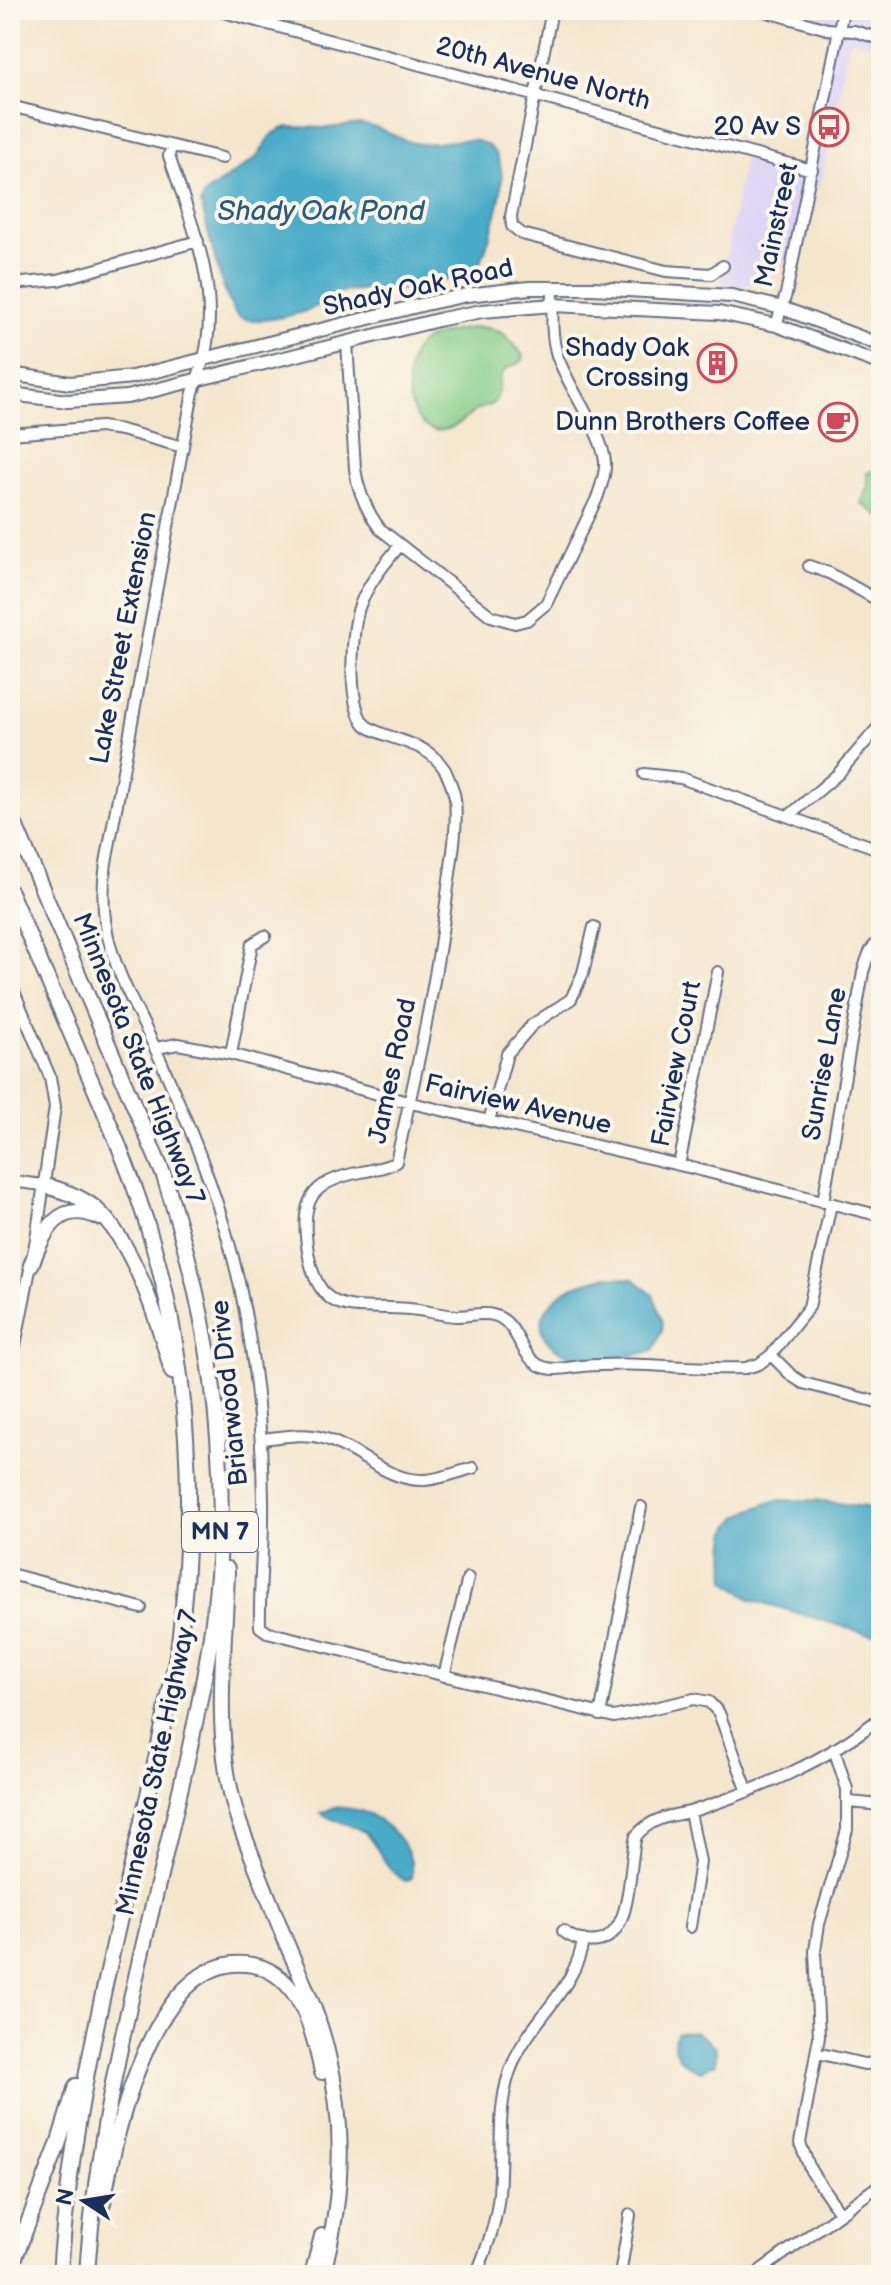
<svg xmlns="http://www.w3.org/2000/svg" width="891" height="2285" font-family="'Balsamiq Sans',sans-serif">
<rect width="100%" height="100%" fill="#fbf7ec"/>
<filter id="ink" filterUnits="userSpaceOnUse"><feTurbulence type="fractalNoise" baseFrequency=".0125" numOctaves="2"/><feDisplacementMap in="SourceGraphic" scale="16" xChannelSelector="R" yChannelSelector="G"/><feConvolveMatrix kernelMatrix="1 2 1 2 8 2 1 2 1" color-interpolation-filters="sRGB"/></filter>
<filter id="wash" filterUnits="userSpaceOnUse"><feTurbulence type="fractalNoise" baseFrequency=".006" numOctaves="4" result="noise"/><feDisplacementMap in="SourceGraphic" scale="32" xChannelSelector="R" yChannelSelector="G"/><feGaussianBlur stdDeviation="1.8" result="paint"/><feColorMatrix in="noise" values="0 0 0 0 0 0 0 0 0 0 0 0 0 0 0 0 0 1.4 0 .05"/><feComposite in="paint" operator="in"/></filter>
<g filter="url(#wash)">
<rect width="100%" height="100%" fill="#f4e6cd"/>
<!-- built -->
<path fill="#ded5f5" d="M792,10H881V47L853,40L849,43L821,184L816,190L801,266L780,262L765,280L739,287L721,284L745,152L800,167L825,48L829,41L826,36L828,20Z"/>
<!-- green -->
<path fill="#87ce89" stroke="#517e74" stroke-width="2" d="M477,327C501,327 510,338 524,357L522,361C518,364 511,366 506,369C496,378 502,395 493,403C488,408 487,405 481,408C470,412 462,424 451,428C405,447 395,359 424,341C439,332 460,330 477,327Z
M871,471H881V517L861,503L868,486L867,473Z"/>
<!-- water -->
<path fill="#48abc7" stroke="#326d92" stroke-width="2" d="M359,124C384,126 401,143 421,144C437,144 454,139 470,140C510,143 504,189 495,218C492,230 482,267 472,273C466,277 456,278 449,279C433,283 417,287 401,289C381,291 361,287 341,292C331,294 324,302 315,307C301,315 253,325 239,317C224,307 207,225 201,203L207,192L256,158L272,135L279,130L288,127L328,128Z
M608,1276L634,1279L653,1295L663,1322L662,1330L653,1351C632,1355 607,1363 585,1359C550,1353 524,1330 557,1297C570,1284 591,1281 608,1276Z
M777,1500H815L881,1509V1634H868L751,1599L726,1580C724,1523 723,1519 777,1500Z
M335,1807C343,1808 353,1808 361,1811C387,1820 416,1849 412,1878L406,1881C385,1872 381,1849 366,1834C357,1824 334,1823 321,1813Z
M696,2032L716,2047V2063L701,2071C682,2065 669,2054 676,2033Z"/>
</g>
<g filter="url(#ink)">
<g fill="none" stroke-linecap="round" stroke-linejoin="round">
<defs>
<path id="minor" d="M216,10L812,170
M552,10L511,216L512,226L522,234L666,271L711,274L723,266
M761,10L827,29L854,31L881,39
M10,106L222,158
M171,146L169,156C189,217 217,277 207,343C205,361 196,379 192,397L106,863C92,950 136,999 167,1075C197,1144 224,1213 240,1287C255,1357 262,1428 263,1499C264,1541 259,1584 260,1627L267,1632L614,1717L694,1699L709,1702L719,1713L748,1792
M10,284L58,280L198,241
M776,325L786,294L843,10
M347,343L355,469C358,492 366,510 380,529L491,616L515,623L527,620L546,604L597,498C601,486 606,474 605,462C603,433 567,386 557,355C550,333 553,309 553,287
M10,434L101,427L121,430L183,447
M400,545C385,564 369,582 360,605C351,627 346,714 368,727C395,743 426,740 445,770C449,779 454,789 455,799C458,830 451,863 447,895C436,985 416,1074 396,1162C386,1168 373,1169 361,1172C309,1182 300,1201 308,1252C320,1321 355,1304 409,1309C425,1310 440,1315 456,1316C468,1316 482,1312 493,1315C519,1321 518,1356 541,1366C553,1372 570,1367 583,1366C638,1361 692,1370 746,1368L759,1364L771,1355L809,1307L831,1204
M809,566L829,573L881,602
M644,774L681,778L881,850
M790,815L838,774L881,724
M10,982L50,1077L55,1107L36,1239L10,1371
M156,1048L178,1044L231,1054L411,1103L692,1168L881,1216
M231,1054L252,944L265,936
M489,1121L507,1054L532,1025L571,999L583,973L594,927
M679,1165L718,972
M10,1181L43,1185
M823,1202L863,972C867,960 869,947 881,940
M771,1355L792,1376L803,1383L881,1403
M262,1439C282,1437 304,1432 323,1438C358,1448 387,1482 425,1480C441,1479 458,1472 473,1468
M10,1574L141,1608
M444,1676L468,1578
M600,1715L641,1507
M834,1749L847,1789V1830L819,1924L815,1951L819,2037L800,2143L811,2171L840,2213
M849,1802L881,1805
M690,1927L700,1862L690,1812C757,1790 826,1762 881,1717
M563,1931C573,1939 586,1943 598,1941C634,1934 628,1865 636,1836C651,1818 669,1816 690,1812
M817,2053L864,2064L881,2063
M761,2270L881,2184
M476,2275C487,2249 497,2221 499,2193C503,2148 495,2103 514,2061C532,2019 577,1987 583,1940
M620,2275L630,2215"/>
<path id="major" d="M10,374L70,383L132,377L425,304L467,295L529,288H593L732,296L782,308L881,345
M10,394L68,401L127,397L442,319L482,311L553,305L719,313L776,325L881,364"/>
<path id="highway" d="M10,813L164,1176C206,1306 229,1438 218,1575C212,1649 196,1722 179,1795C143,1953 97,2112 87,2275
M10,892C36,952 61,1011 87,1071C111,1126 135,1182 152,1241C190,1372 196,1508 179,1643C142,1854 74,2060 60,2275
M43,1185C61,1190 80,1196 95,1208C134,1242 159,1323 172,1372
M31,1265C44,1232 58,1198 100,1218
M227,1569C225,1656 211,1737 239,1822C254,1862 270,1902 286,1942C301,1978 318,2013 327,2051C346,2125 343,2201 322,2275
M103,2203C114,2135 155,1946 253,1965C301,1975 313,2031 322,2072
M10,2270L58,2145L76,2086
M312,2275L322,2236"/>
</defs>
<!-- minor casing -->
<use href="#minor" stroke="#676f85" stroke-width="14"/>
<!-- major casing -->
<use href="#major" stroke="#676f85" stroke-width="16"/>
<!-- highway casing -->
<use href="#highway" stroke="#676f85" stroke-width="18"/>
<!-- minor -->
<use href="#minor" stroke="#fff" stroke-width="10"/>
<!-- major -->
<use href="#major" stroke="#fff" stroke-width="12"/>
<!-- highway -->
<use href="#highway" stroke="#fff" stroke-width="14"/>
</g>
</g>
<!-- icons -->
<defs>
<symbol id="bus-ring" viewBox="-11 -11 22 22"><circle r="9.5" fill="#fbf7ec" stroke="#d1495b" stroke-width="1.5"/><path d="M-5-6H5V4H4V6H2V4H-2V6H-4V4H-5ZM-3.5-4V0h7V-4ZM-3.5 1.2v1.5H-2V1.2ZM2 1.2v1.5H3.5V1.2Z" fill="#d1495b"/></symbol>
<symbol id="building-ring" viewBox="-11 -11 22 22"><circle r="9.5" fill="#fbf7ec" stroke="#d1495b" stroke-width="1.5"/><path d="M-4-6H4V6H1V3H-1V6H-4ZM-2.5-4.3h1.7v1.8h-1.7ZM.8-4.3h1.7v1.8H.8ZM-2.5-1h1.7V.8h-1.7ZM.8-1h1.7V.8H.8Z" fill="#d1495b"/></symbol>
<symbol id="cafe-ring" viewBox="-11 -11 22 22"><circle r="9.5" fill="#fbf7ec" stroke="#d1495b" stroke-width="1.5"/><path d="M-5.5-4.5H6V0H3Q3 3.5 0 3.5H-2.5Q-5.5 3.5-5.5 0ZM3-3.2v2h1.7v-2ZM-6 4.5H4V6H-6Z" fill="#d1495b"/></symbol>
</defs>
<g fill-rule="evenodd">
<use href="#bus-ring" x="807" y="105" width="44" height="44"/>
<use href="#building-ring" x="695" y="341" width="44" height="44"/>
<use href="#cafe-ring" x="816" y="400" width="44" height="44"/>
</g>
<g text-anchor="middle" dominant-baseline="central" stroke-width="8" stroke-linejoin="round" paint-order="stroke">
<!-- shield labels -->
<rect fill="#fbf7ec" stroke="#5e6b89" stroke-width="2" x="182" y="1512" width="76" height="40" rx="6"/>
<g font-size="24" font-weight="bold" fill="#1b2f5e">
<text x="220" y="1532">MN 7</text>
</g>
<!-- street labels -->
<g font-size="26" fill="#1b2f5e" stroke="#fbf7ec">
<text transform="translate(543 74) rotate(15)">20th Avenue North</text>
<text transform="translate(777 225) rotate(-78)">Mainstreet</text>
<text transform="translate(418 288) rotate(-12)">Shady Oak Road</text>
<text transform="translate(124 638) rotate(-79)">Lake Street Extension</text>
<text transform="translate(138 1059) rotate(68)">Minnesota State Highway 7</text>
<text transform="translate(677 1064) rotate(-79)">Fairview Court</text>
<text transform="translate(825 1064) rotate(-80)">Sunrise Lane</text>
<text transform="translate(393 1071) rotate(-78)">James Road</text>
<text transform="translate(518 1105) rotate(13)">Fairview Avenue</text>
<text transform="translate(230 1393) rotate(-96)">Briarwood Drive</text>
<text transform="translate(158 1763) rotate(-78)">Minnesota State Highway 7</text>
</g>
<!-- poi labels -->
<g font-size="26" fill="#1b2f5e" stroke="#fbf7ec" text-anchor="end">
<text x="801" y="127">20 Av S</text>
<text x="689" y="348">Shady Oak<tspan x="689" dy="30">Crossing</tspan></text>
<text x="810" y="422">Dunn Brothers Coffee</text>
</g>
<!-- water labels -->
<g font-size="28" font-style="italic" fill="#2b5a83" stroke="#fbf7ec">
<text x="321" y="211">Shady Oak Pond</text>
</g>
</g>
<!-- margin -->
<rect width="891" height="2285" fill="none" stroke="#fbf7ec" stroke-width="40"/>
<!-- north arrow -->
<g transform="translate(84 2201) rotate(282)" stroke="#fbf7ec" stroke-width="6" paint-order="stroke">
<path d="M0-6L14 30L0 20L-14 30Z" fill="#1b2f5e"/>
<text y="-12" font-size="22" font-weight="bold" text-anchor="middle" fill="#1b2f5e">N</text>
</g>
</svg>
